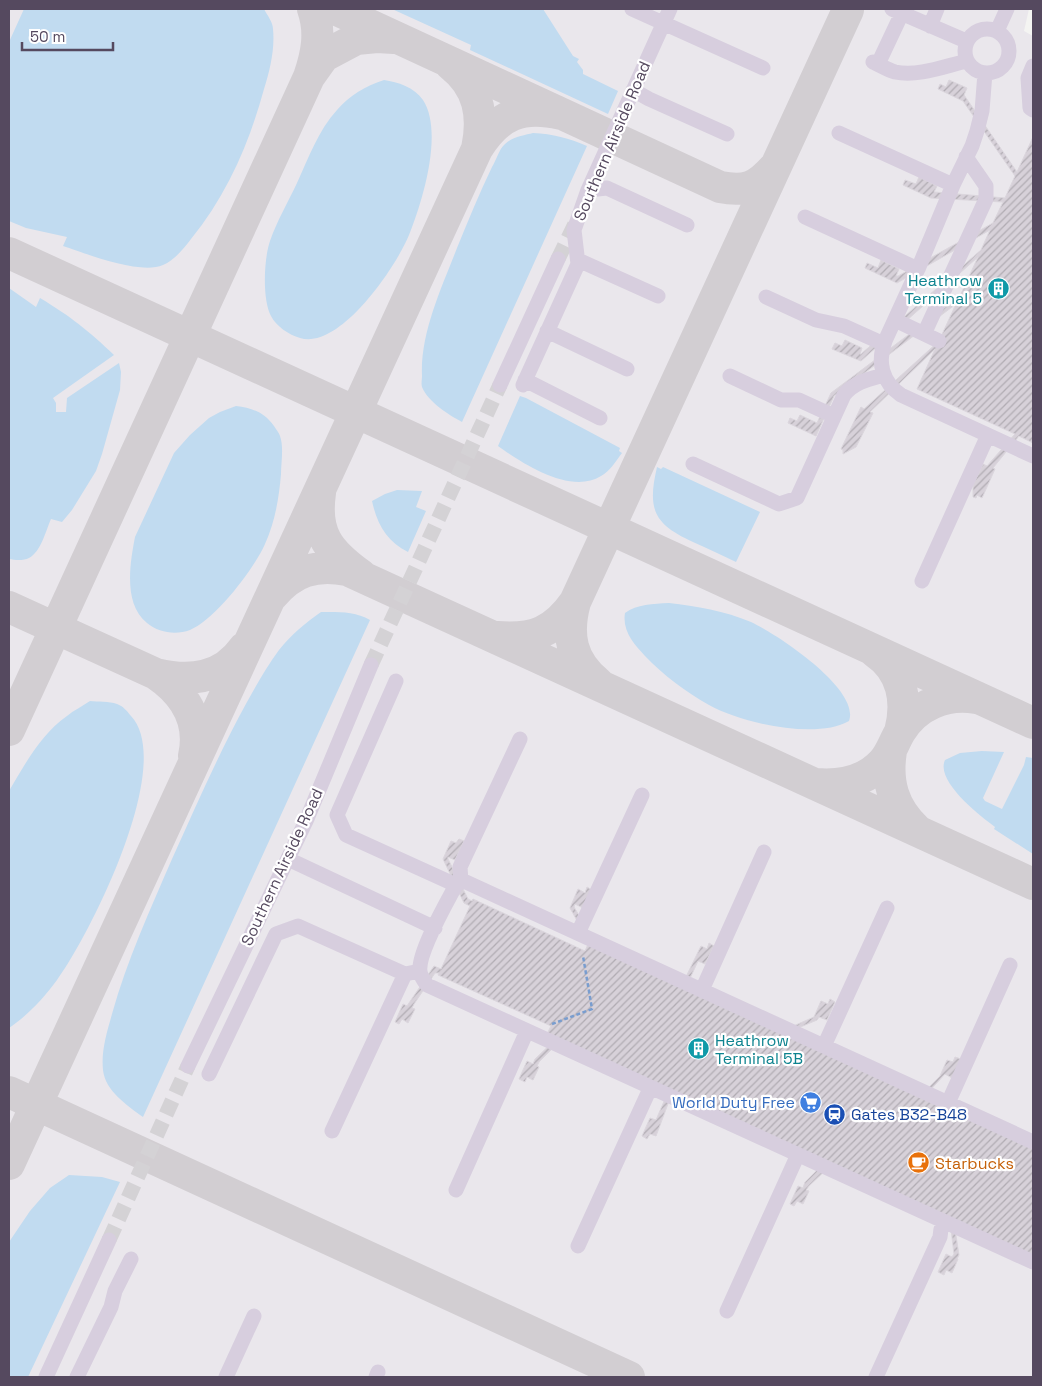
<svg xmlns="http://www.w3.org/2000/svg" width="1042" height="1386" font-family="'Space Grotesk',sans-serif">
<defs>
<pattern id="building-hatch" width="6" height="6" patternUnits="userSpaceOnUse" patternTransform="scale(1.25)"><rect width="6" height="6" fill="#d7d1d9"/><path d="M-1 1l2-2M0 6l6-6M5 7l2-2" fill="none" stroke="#b1acb3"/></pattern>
</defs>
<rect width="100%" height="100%" fill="#f4f4f2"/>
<!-- airport -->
<path fill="#eae7ec" d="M9,9H1029L1024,31L1033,36V1377H9Z"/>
<!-- grass -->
<path fill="#c1dbf0" d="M24,9H264C267,15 273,22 273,29C275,49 270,70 264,89C249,144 227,195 191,239C184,248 175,260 163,265C140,275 87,254 63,246L67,237L26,228L9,221V42Z
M392,9H543L573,56L579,59L577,62L583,70V74L618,91L608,114L470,50L471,45Z
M384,80C398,82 414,87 423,100C444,132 422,203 409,235C396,267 340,350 300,338C289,335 276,326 271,316C262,299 264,258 270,241C277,221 288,202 297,183C309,157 318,131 337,110C349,96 365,86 384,80Z
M533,133C553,134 569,138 587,146L462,422C449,415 428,402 422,387C421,384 422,379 422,376C420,333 442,287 457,248C468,221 479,194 492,167C496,161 499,149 505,144C512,137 525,135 533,133Z
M9,288L36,307L40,298C70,316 89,331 114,355L53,398L56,403V412H66L67,398L119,363L121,372L120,390L102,454L96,471L72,510L62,522L51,519C46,530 41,552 29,558C23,561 15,560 9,559Z
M520,396L526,398L620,448L619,451L622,453C616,461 610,471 601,476C571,495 523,464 498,446Z
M236,406C252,408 264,412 274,426C276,429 279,433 280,436C284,447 281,463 281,474C279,498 275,522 265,544C254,569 215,620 190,630C176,635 159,633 147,623C123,604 130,563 135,537L174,453L190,435L209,418L220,412Z
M657,467L661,469L663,467L760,512L736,562C722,555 708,549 693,542C654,524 647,510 657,467Z
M397,490L422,491L416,507L426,511L408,552C387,542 377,524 372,501L385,494Z
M669,603C696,606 725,611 751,622C775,633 861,689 849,721C816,740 741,723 709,705C686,692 663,675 645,656C634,644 622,631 625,613C637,604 653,604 669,603Z
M321,612C337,612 355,611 370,620L143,1117C128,1106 105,1091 103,1070C101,1051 107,1032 112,1014C127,960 150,910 172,859C196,806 219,753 247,702C257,684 267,666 279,650C291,635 305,623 321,612Z
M90,701C98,702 109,701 117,704C123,706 127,711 131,716C176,764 90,935 57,980C44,998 27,1016 9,1028V791C25,764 41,734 67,716C74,710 83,706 90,701Z
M982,751L1004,752L983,798L985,801L1002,809L1024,765L1026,757L1033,758V854L994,829L995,827C980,816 935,781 945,760L960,753Z
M69,1175L102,1177L120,1182L28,1377H9V1242L30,1211L50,1188Z"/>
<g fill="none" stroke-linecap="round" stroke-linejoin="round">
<!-- taxiway -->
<path stroke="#d2ced2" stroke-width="32" d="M335,9L720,187C746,192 757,187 774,168
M451,65C479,87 484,116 477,149
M309,77L324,56L356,39L377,37L394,38
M9,253C351,409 692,566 1033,723
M320,493C314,534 329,552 361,575
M272,596C293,571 315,564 347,570L1033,884
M9,607L156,674C184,693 202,720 194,756
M497,637C533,640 554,632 575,602
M875,652C903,671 908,702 900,732
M156,674C190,682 222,679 244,648
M598,683C571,661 566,635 575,602L848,10
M9,730L309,77C317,54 321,32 313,9
M891,751C886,782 893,808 917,830
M816,784C841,786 865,782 883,762C891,753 894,742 900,732C916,705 946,693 976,698
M9,1092L629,1377
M9,1164L477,149C499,114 522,105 561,114"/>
</g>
<!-- building -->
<path fill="url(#building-hatch)" stroke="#dbd6dd" d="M949,80L967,88L964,95L1017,172L1033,137V443L1019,436L993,468L995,469L982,498L977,495L976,498L973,497V485L983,464L987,466L1015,434L917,389L935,349L870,412L873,413L856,447L843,454V450L841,449L861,407L864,409L939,341L956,304L834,396L816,436L788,423L790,418L797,421L800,415L817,423L831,393L960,296L978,257L861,361L832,349L835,343L842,346L845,340L862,348L860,354H861L981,250L990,230L897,283L865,268L867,263L878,268L881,260L899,269L896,276H898L993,223L1003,202L931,198L903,185L905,180L916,184L919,177L937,186L934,192L1005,198L1015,176L963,101L938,89L940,84L946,87Z
M459,839L464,841L455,860L448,857V859L468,899L472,901L473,899L585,951L589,942L570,908L578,889L585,893L587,887L592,890L583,908L575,904L574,907L593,939L682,985L701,946L707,949L709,943L714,946L705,964L698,961L686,987L782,1031L814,1017L821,1001L828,1004L830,999L835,1002L827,1020L819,1017L817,1020L786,1033L921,1095L940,1076L947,1060L953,1062L955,1057L961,1059L952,1078L945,1074L925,1096L1033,1146V1259L954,1223L959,1255L957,1259H958L952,1273L946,1270L944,1275L938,1272L946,1254L952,1257L954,1254L950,1221L830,1166L809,1186L806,1190L809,1191L803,1204L797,1201L794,1206L790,1204L798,1186L803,1188L805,1182L824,1163L672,1093L656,1136L650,1134L647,1139L642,1136L650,1118L656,1120L668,1092L559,1042L539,1062L537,1066L539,1067L533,1080L527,1077L525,1082L519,1079L527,1061L533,1064L535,1059L555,1040L546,1036L551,1026L438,975L439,973H435L414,1004L412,1008L415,1009L408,1023L402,1019L399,1024L395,1022L403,1004L407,1006L434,966L441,969L470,906L464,903L443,859L451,841L456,843Z"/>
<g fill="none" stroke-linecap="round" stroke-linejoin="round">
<!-- minor-tunnel -->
<path stroke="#d4d2d5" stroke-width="15" stroke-dasharray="15 8" stroke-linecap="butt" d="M558,259L576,222
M371,665L500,385
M109,1240L188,1066"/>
<!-- path -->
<path stroke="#799dcf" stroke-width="2.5" stroke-dasharray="4 2.5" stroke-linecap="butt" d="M552,1024L592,1009L583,956"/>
<!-- minor -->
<path stroke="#d7cede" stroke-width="15" d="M632,9L763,68
M892,9L966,41
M930,26L937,9
M965 51a22 22 0 1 1 44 0a22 22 0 1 1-44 0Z
M997,31L1007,9
M873,62C880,65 888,70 895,72C918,77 945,66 967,61
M878,64L902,13
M1033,66L1028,78L1030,108L1033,110
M985,73L982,111L977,131L972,146L953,185L918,269L885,341C877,362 882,382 901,395L1033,456
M633,90L649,99L727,134
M839,133L953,185
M588,190L607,188L687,225
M805,217L918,269
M578,260L658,296
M766,297L816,320L844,326L884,344
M895,320L939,341
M547,331L627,369
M924,334L986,199V186L966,157
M730,376L781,400H799L834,416
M525,380L600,418
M500,385L558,259
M523,385L578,264L574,230L588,190L670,9
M693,464L779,504L797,498L844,395C854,382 869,379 884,375
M922,581L988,435
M396,681L337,815L346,835L456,885
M288,859L435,928
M461,882L460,867L520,739
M578,933L642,795
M702,990L764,852
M824,1046L887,908
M188,1066L306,821L371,665
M209,1074L276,934L298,926L405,974L420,971
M948,1103L1010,965
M332,1131L405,974
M1033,1142L466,882H461L456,885C447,902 417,954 420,972C421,977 424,981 427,985L1033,1262
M456,1190L527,1031
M578,1246L648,1093
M727,1311L795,1161
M46,1377L109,1240
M77,1377L111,1307L115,1291L131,1259
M226,1377L254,1316
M376,1377L378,1372
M876,1377L940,1237L941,1229"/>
</g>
<!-- icons -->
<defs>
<symbol id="building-disc" viewBox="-11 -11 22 22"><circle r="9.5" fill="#0f9aa8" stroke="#fff"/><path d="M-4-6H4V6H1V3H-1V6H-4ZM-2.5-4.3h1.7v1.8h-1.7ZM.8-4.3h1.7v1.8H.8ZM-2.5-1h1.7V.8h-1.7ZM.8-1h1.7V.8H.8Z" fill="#fff"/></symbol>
<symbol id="supermarket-disc" viewBox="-11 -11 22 22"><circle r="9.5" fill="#3f7fe0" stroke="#fff"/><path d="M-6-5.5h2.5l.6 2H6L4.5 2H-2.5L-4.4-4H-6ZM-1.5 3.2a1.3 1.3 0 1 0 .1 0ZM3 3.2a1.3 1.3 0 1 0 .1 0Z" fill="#fff"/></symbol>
<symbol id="station-disc" viewBox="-11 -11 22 22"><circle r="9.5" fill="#1a4fb4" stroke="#fff"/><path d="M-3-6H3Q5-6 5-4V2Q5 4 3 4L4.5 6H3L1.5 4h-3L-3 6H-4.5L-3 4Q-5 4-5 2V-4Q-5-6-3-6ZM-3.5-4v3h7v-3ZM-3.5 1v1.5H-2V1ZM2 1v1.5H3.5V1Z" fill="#fff"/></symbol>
<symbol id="cafe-disc" viewBox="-11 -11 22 22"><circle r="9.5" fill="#e8710a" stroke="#fff"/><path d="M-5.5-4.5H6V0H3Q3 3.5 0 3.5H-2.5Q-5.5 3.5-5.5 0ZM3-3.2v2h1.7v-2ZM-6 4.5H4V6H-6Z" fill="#fff"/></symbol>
</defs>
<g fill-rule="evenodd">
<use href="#building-disc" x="986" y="276" width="25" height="25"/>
<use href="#building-disc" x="686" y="1036" width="25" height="25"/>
<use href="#supermarket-disc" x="798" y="1090" width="25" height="25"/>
<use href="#station-disc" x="822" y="1102" width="25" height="25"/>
<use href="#cafe-disc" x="906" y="1150" width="25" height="25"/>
</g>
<g text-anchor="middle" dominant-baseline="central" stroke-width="4.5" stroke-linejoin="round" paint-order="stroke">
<!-- street labels -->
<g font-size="16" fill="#55495f" stroke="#fff">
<text transform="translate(612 141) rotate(-67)">Southern Airside Road</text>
<text transform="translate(282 867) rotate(-65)">Southern Airside Road</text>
</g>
<!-- culture labels -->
<g font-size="16" fill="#0d838f" stroke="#fff" text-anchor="end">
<text x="982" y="280">Heathrow<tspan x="982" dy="18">Terminal 5</tspan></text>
<text x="715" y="1040" text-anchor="start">Heathrow<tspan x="715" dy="18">Terminal 5B</tspan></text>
</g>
<!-- shop labels -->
<g font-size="16" fill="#366cbe" stroke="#fff" text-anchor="end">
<text x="795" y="1102">World Duty Free</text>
</g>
<!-- transit labels -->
<g font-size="16" fill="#164399" stroke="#fff" text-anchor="start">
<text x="851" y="1114">Gates B32-B48</text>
</g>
<!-- food labels -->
<g font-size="16" fill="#c56008" stroke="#fff" text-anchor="start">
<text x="935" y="1163">Starbucks</text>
</g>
</g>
<!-- border -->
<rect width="1042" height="1386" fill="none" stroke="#55495f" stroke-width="20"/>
<!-- scale -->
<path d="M22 42v8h91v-8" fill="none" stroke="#55495f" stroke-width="2.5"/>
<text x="30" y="42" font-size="15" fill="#55495f" stroke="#ffffff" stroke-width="4" paint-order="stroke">50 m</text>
</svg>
